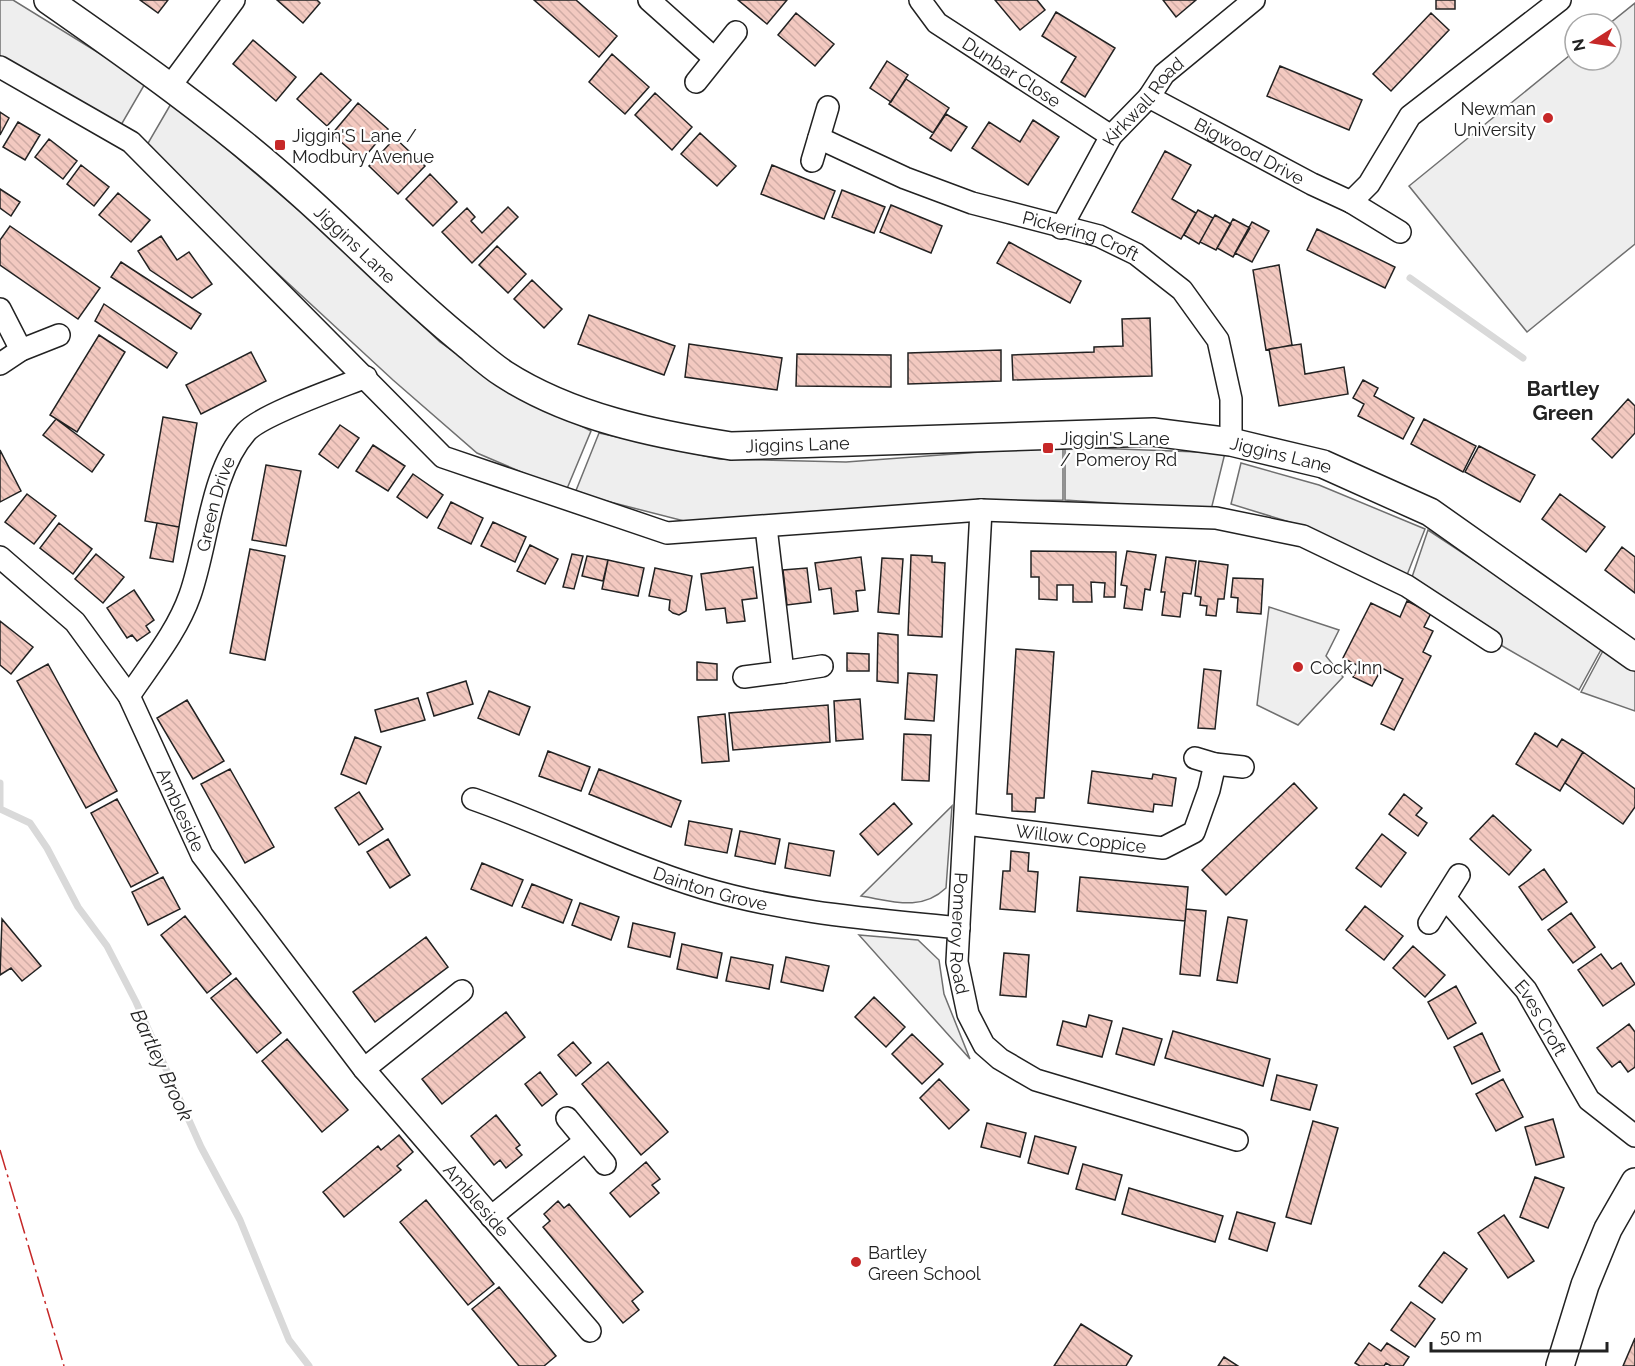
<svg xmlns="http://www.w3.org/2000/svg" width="1635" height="1366" font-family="Raleway,sans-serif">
<defs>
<pattern id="building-back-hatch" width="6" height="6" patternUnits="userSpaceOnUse" patternTransform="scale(1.5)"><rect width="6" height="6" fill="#f3c9c0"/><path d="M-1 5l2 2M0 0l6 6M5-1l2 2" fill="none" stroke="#d0aca5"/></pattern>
</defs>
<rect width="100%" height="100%" fill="#fff"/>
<!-- green -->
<path fill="#eee" stroke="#6f6f6f" stroke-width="1.5" d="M0,0H13L146,82L117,132L0,61Z
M1635,3V244L1527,332L1409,186L1575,51V60H1611V24H1609Z
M172,102L316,225L440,342L497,382L591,431L566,491L477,453L393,380L144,150Z
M599,433L719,459L846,462L1063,446V500L985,501L688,522L575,493Z
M1065,447L1225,453L1211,510L1065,500Z
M1241,463L1319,485L1425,529L1407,575L1312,529L1231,504Z
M1428,530L1603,646L1579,690L1492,640L1409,586Z
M1269,607L1339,630L1326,656L1343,677L1298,725L1257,705Z
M1605,647L1635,669V711L1581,692Z
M952,806L946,888C921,912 892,901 861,896Z
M859,935L918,940L939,960L944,994L970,1059Z"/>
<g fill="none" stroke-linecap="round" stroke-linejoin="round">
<!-- stream -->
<path stroke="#d9d9d9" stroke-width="7" d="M1410,278L1523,358
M0,783V809L30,823L47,848L78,907L107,946L136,1002L201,1147L240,1220L289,1340L309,1366"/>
</g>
<!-- building -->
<path fill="url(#building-back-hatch)" stroke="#222" stroke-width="1.5" d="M140,0H168L158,13Z
M277,0H317L320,3L303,23Z
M534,0H576L617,36L599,57Z
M738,0H787L767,24Z
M995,0H1037L1045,10L1020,30Z
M1163,0H1196L1176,17Z
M1436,0H1455V9H1436Z
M1056,12L1115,48L1085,97L1061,82L1076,57L1042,36Z
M796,13L834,44L815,66L778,35Z
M1431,13L1449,30L1391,91L1373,74Z
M253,40L296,77L276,101L233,64Z
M612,54L649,87L625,114L589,82Z
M887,61L908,75L891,102L870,88Z
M1280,66L1362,100L1349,130L1267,96Z
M321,73L351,100L327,126L297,99Z
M906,79L949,108L933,133L889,104Z
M655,93L692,127L672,150L635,115Z
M358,103L388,129L362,160L332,134Z
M0,112L9,118L0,135Z
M946,114L967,127L951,151L930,138Z
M1033,120L1059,137L1028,185L972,148L989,122L1020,142Z
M18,122L40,135L25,160L3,147Z
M700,133L736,166L717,186L681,154Z
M395,138L425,166L398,194L369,166Z
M49,139L77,161L63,179L35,157Z
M1165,151L1191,165L1172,199L1196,213L1181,239L1132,212Z
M81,165L109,187L94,206L67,184Z
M772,165L835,191L824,219L761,194Z
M430,174L457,202L433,226L406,199Z
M0,189L20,202L11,216L0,208Z
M842,190L885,207L874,233L832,217Z
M118,193L150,220L131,242L99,215Z
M891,205L942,226L931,253L880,232Z
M508,207L518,217L472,263L442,232L467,208L475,217L471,221L482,233Z
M1198,210L1213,218L1199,244L1184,235Z
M1215,215L1231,224L1216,250L1200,242Z
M1233,219L1250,228L1233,257L1217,248Z
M1252,222L1269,231L1252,262L1235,253Z
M10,226L100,288L78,319L0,265V240Z
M1317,229L1395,267L1385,288L1307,250Z
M161,236L177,260L189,252L212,284L192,298L150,270L138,251Z
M1009,242L1081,281L1070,303L997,263Z
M497,246L526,274L508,293L479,265Z
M121,262L201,314L191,329L111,277Z
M1279,265L1292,345L1266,350L1253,270Z
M532,280L562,309L544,328L514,299Z
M104,304L177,353L167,368L95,321Z
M589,315L675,346L664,375L578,344Z
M1150,318L1152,376L1013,380L1012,355L1094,352V347L1123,346L1122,319Z
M99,335L125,352L77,432L50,415Z
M689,344L782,358L777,390L685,377Z
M1301,344L1305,374L1344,367L1348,394L1279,406L1269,349Z
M1001,350V381L908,384V353Z
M251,352L266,381L201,414L186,385Z
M797,354L891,355V387L796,386Z
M1363,380L1378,388L1374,396L1414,418L1403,439L1358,416L1364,404L1353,398Z
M1628,399L1635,406V433L1612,458L1592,439Z
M163,417L197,423L179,527L145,521Z
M56,419L104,455L92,472L43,435Z
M1424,419L1476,446L1463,472L1411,444Z
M340,425L359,438L338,468L319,454Z
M373,445L405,466L388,491L356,471Z
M1479,446L1535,475L1520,502L1465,472Z
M0,450L21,491L0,502Z
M266,465L301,471L286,546L252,540Z
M413,474L443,495L427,518L397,497Z
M27,494L56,516L34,544L5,522Z
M1560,494L1605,527L1586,552L1542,519Z
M451,502L483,518L471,544L438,528Z
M493,522L526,537L515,562L481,546Z
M59,523L92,549L73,574L40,548Z
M157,523L179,527L173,562L150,558Z
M530,545L558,559L545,584L517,571Z
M1622,547L1635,557V593L1605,570Z
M250,549L285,556L265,660L230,653Z
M1031,551L1116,552L1115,597H1104L1105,583L1091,582L1092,602H1073V585H1057V600L1039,599V577H1031Z
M1127,551L1156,555L1150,590L1145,589L1142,610L1124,608L1127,586L1121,585Z
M96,554L124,577L103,603L75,579Z
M572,554L583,556L574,589L563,587Z
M911,555L932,556V562L945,563L942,637L908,635Z
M587,556L608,560L603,581L582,576Z
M861,557L865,590L856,591L858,611L834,614L831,588L819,590L815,563Z
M1166,557L1196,561L1191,594L1183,593L1180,617L1162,615L1165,592H1161Z
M882,558L903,559L899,614L878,612Z
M608,560L644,568L638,596L602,589Z
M1199,561L1228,565L1224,599H1218L1216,616L1206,615L1207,606L1200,605L1201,597L1195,596Z
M753,567L757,598L742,600L745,621L727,623L725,608L706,610L701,574Z
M655,568L692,576L686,611L679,615L673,613L669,610L670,600L649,596Z
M807,568L811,602L787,605L783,570Z
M1233,578L1263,579L1261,614L1237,612L1238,598L1231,597Z
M134,590L154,620L146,626L150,632L137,641L132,635L127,638L107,608Z
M1407,601L1431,613L1424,627L1433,631L1423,652L1431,656L1394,730L1381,724L1403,679L1382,668L1372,686L1353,677L1359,666L1343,658L1371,603L1400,617Z
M0,621L33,647L11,674L0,665Z
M878,633L898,635V683L877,681Z
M1016,649L1054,652L1044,798H1036L1035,812L1012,811V794H1007Z
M847,653L869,654V671H847Z
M697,662L717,664V680H697Z
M48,664L117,791L86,808L17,681Z
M1204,669L1221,671L1215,729L1198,728Z
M908,673L937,675L934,721L905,719Z
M466,681L473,704L434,716L427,693Z
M489,691L530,707L519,735L478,718Z
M418,698L425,720L381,732L375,710Z
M860,699L863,739L836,741L834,701Z
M187,700L224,761L193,779L157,718Z
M828,705L830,742L733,750L729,713Z
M725,714L729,761L702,763L698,717Z
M1535,733L1557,747L1562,739L1583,752L1560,791L1516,764Z
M904,734L931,735L929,781L902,780Z
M355,737L381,747L366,784L341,774Z
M548,751L590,767L581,791L539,776Z
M1583,752L1635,789V807L1623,824L1565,783Z
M230,769L274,847L245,863L201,784Z
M599,769L681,801L671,827L589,794Z
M1092,771L1152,779L1153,774L1176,778L1172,806L1154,804L1153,812L1088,803Z
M1294,783L1317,808L1226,895L1202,870Z
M359,792L383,829L359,845L335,808Z
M1404,794L1422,808L1416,815L1427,823L1418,836L1389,814Z
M117,799L158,873L131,887L91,813Z
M894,803L912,824L878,855L860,834Z
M1493,815L1531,850L1509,875L1470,839Z
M689,821L732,829L727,853L685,845Z
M740,831L780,839L775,864L735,856Z
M1382,834L1406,853L1381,887L1356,868Z
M388,839L410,875L390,888L367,852Z
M789,843L834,851L830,876L785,868Z
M1011,851L1029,853L1028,871L1038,872L1035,912L1000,909L1003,871H1010Z
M482,863L523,880L512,906L471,889Z
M1544,869L1567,902L1542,920L1519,887Z
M163,877L180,909L148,925L132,892Z
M1080,877L1188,887L1185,921L1077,911Z
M532,884L572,900L563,923L522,907Z
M580,903L619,917L611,940L572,925Z
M1365,906L1403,936L1384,960L1346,930Z
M1186,909L1206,911L1200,976L1180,974Z
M1571,913L1595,947L1573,963L1548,930Z
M185,916L231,974L207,993L161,935Z
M1228,917L1247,920L1237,983L1217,980Z
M2,919L41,966L22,981L11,968L0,975Z
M633,923L675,933L670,957L628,947Z
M426,937L448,967L375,1022L353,992Z
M682,944L722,953L717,978L677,969Z
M1413,946L1445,975L1425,997L1393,968Z
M1004,953L1029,955L1026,997L1000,995Z
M1601,954L1612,969L1621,963L1635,984L1603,1006L1578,970Z
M731,957L773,965L769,989L726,981Z
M786,957L829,966L823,991L781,982Z
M236,978L281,1033L257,1053L211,998Z
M1456,986L1476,1023L1448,1039L1428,1002Z
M874,997L905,1027L886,1047L855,1017Z
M506,1012L525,1037L442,1104L422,1079Z
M1089,1015L1112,1021L1102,1057L1057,1045L1063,1021L1086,1027Z
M1629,1024L1635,1032V1067L1628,1072L1620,1061L1612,1067L1597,1048Z
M1123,1028L1162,1039L1154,1065L1116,1054Z
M1173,1031L1270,1059L1263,1086L1165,1058Z
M1482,1033L1500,1071L1472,1084L1454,1047Z
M912,1034L943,1064L922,1084L892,1054Z
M287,1039L348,1110L322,1132L262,1061Z
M573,1042L591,1063L576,1076L558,1055Z
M608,1062L668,1132L641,1155L582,1084Z
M540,1072L557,1094L542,1106L525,1084Z
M1277,1075L1317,1085L1310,1110L1271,1100Z
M939,1079L969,1110L949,1129L920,1098Z
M1503,1079L1523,1117L1496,1131L1476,1094Z
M496,1115L520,1145L516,1148L522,1155L506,1168L500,1160L494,1165L471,1136Z
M1553,1119L1564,1157L1536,1165L1525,1127Z
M1313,1121L1338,1128L1311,1224L1286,1217Z
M987,1123L1026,1133L1020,1157L981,1147Z
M399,1135L413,1152L397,1166L401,1170L344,1217L323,1192L378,1146L381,1150Z
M1035,1136L1076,1147L1068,1174L1028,1163Z
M646,1162L660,1179L652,1185L659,1193L630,1217L610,1193Z
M1083,1164L1122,1175L1115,1200L1076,1189Z
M1535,1177L1564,1188L1548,1228L1520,1217Z
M1129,1188L1223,1216L1215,1242L1122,1214Z
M426,1200L494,1284L468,1305L400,1222Z
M558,1201L564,1208L569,1204L643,1292L632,1301L639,1310L623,1323L543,1227L550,1221L544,1214Z
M1237,1212L1275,1223L1267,1251L1229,1239Z
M1504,1215L1534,1261L1508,1278L1478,1233Z
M1444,1252L1467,1269L1442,1303L1419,1286Z
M499,1287L556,1356L544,1366H519L472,1309Z
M1411,1302L1435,1319L1415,1347L1391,1330Z
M1081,1324L1132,1356L1126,1366H1054Z
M1635,1338V1366H1623Z
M1369,1343L1381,1351L1387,1343L1409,1357L1403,1366H1391L1386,1363L1384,1366H1360L1355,1363Z
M1224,1357L1238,1366H1218Z"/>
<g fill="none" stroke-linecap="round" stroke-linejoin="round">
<defs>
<g id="minor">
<path d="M649,0L714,58"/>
<path id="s1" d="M920,0L937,23L1111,136"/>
<path d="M0,67L131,142L443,457L667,533L981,510L1216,518L1303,536L1407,586L1491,641"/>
<path d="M696,82L736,32"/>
<path d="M171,85L234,0"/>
<path id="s2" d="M1149,97L1312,184L1351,202L1400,232"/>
<path id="s3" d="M819,138L905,178L972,203L1099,236L1136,254L1182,290L1218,340L1231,399V442"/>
<path d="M812,161L828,107"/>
<path d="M1351,202L1369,184L1410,116L1560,0"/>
<path id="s4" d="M1061,228L1111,136L1149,97L1164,74L1254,0"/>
<path d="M0,309L21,350"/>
<path d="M0,364L21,350L59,335"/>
<path id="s5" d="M981,510L957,962L968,1014L984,1045L1000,1059L1036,1080L1237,1140"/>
<path id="s6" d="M0,557L75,622L129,696L202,855L364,1069L590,1331"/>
<path d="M783,672L822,666"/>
<path d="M744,677L783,672L766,527"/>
<path id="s7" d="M129,696C151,663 177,632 190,595C208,544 210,473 246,432C262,414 341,387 366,377"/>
<path d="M1195,758L1215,764L1243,767"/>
<path id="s8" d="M473,799C550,826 624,864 703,888C787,913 873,919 959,928"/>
<path id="s9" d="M966,824L1163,848L1194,832L1209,790L1215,764"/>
<path id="s10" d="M1445,898L1526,990L1589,1100L1635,1136"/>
<path d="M1429,923L1459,875"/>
<path d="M364,1069L462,991"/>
<path d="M567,1118L605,1164"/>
<path d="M491,1217L585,1141"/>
</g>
<g id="tertiary">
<path id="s11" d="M48,0C134,60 219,120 297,190C354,240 405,295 465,343C477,353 490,365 504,374C571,417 654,434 731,446L1153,432L1231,442L1323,464L1430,512L1635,657"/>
<path d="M1560,1366L1585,1285L1608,1229L1635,1182"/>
</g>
</defs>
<!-- minor casing -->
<use href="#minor" stroke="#222" stroke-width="24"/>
<!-- tertiary casing -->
<use href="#tertiary" stroke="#222" stroke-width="30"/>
<!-- minor -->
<use href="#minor" stroke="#fff" stroke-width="21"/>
<!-- tertiary -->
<use href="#tertiary" stroke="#fff" stroke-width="27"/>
<!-- power -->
<path stroke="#c62828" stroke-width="1.5" stroke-dasharray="21 4.5 3 4.5" stroke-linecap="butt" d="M0,1150L64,1366"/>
</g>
<!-- markers -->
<g fill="#c62828" stroke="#fff" stroke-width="2">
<circle cx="1548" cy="118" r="6"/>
<rect x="274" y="139" width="12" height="12" rx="3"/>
<rect x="1042" y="442" width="12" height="12" rx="3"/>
<circle cx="1298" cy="667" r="6"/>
<circle cx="856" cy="1262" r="6"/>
</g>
<g text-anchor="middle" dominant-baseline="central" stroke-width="4.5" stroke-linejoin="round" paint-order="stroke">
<!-- street labels -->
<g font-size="18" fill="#222" stroke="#fff">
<text stroke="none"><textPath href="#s1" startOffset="118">Dunbar Close</textPath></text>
<text stroke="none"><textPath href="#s4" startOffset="152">Kirkwall Road</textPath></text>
<text stroke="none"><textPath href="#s2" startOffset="114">Bigwood Drive</textPath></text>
<text stroke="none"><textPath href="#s3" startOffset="280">Pickering Croft</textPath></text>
<text stroke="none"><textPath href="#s11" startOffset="393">Jiggins Lane</textPath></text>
<text stroke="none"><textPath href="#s11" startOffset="897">Jiggins Lane</textPath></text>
<text stroke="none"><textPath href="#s11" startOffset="1383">Jiggins Lane</textPath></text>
<text stroke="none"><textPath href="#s7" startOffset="213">Green Drive</textPath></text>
<text stroke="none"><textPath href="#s6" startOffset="316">Ambleside</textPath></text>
<text stroke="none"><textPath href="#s9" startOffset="116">Willow Coppice</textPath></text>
<text stroke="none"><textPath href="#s8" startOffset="254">Dainton Grove</textPath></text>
<text stroke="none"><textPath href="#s5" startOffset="424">Pomeroy Road</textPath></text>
<text stroke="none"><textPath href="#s10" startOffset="154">Eves Croft</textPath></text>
<text stroke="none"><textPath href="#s6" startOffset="807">Ambleside</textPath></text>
</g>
<!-- poi labels -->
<g font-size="18" fill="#222" stroke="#fff" text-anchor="start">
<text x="1536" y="108" text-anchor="end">Newman<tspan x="1536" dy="21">University</tspan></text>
<text x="292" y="135">Jiggin'S Lane /<tspan x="292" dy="21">Modbury Avenue</tspan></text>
<text x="1060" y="438">Jiggin'S Lane<tspan x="1060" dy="21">/ Pomeroy Rd</tspan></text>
<text x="1310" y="667">Cock Inn</text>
<text x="868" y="1252">Bartley<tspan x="868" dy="21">Green School</tspan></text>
</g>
<!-- water labels -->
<g font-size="20" font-style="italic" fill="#222" stroke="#fff">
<text transform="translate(162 1065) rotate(65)">Bartley Brook</text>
</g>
<!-- quarter labels -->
<g font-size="21" font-weight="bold" fill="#222" stroke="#fff">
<text x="1563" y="388">Bartley<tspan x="1563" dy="24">Green</tspan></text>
</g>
</g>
<!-- north arrow -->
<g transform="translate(1593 42) rotate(258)"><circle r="28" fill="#ffffff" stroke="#a7a7a7" stroke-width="1.5"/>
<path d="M0-4.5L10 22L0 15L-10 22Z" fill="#c62828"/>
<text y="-9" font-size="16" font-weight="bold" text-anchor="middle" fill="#222222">N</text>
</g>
<!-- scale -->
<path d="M1431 1342v9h176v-9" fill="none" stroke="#222222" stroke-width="3"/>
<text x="1440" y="1342" font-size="18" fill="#222222" stroke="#ffffff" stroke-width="4.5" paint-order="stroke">50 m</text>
</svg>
